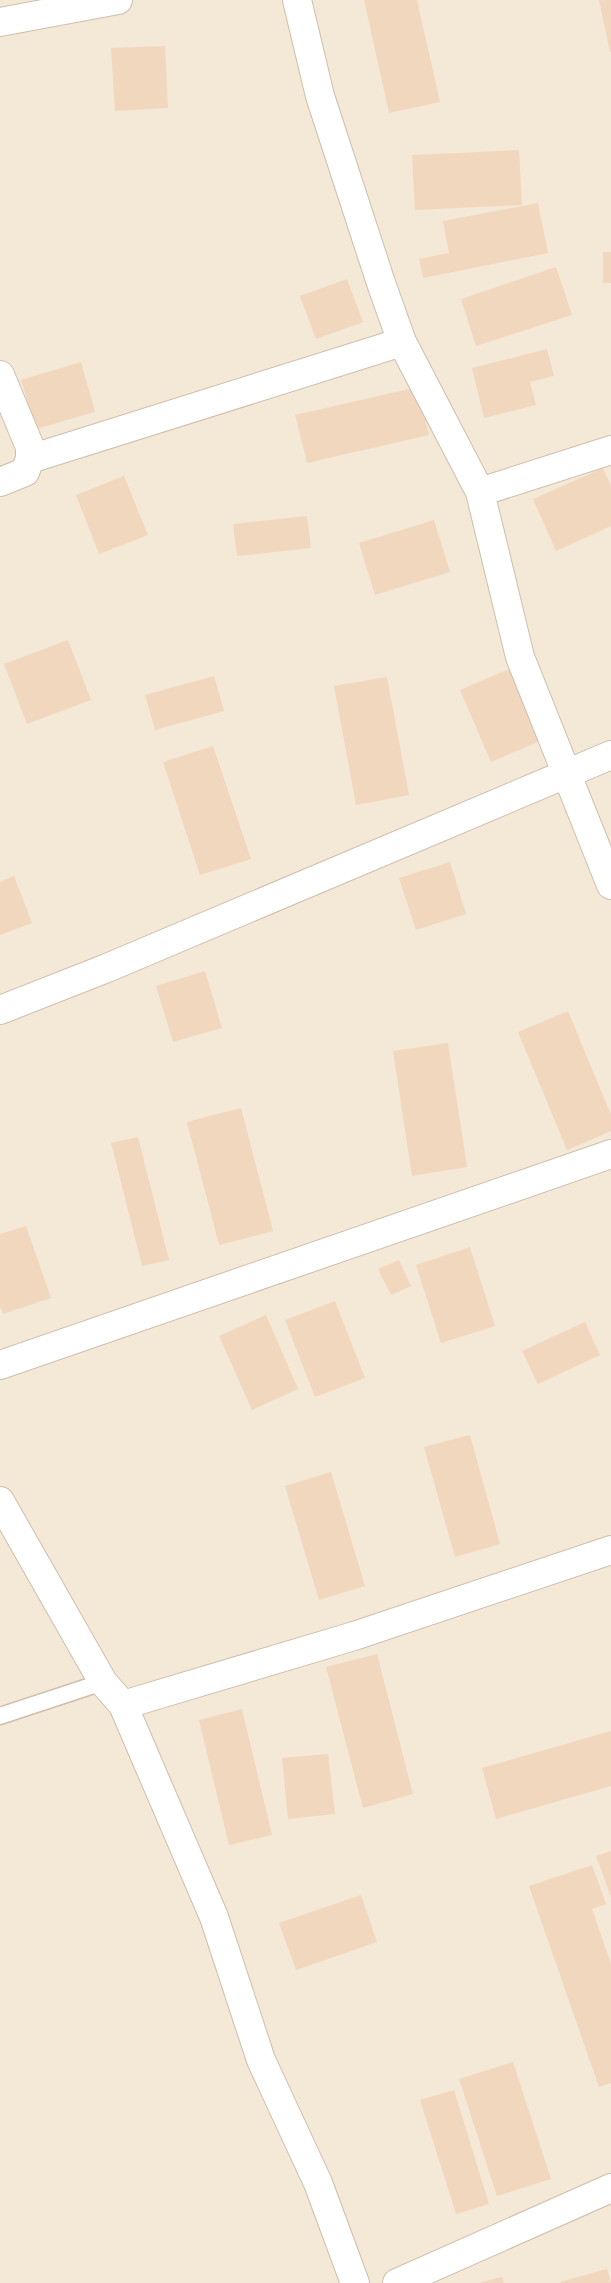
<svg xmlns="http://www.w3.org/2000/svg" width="611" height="2283" font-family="Rubik,sans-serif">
<rect width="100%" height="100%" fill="#fcf6e7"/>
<!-- residential -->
<path fill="#f4e8d6" d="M0,0H611V2283H0Z"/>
<!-- building -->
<path fill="#f2d7bf" d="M364,0H417L440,102L389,113Z
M599,0H611V52H610Z
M165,46L168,108L115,111L111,48Z
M519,150L522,205L415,210L412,155Z
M538,203L548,253L423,278L419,259L449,253L443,221Z
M603,252H611V283H603Z
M556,267L572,315L476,346L461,299Z
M347,279L363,322L316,339L300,296Z
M547,349L554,376L530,382L536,405L484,418L472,368Z
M81,362L95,412L36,429L21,380Z
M418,387L429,435L307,463L295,415Z
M603,468L611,486V526L556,551L533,499Z
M124,476L148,535L99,554L76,495Z
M307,516L311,548L237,556L233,524Z
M434,520L450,572L375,595L359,543Z
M68,640L91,700L27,724L4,664Z
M509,669L540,741L491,762L460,690Z
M214,676L224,711L155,730L145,695Z
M387,677L409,795L356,805L334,686Z
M213,746L251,859L200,875L163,762Z
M450,862L466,914L416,930L399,878Z
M14,876L32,923L0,935V882Z
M205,971L222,1028L173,1042L156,986Z
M568,1011L611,1115V1131L567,1150L518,1032Z
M448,1043L467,1167L412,1176L393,1051Z
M241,1108L273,1231L219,1245L187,1122Z
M138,1137L169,1260L142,1266L111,1143Z
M26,1226L51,1298L3,1314L0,1306V1234Z
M470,1247L495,1326L441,1343L416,1265Z
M399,1260L411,1286L391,1295L378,1269Z
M335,1301L365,1378L315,1397L285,1320Z
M266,1315L298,1389L252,1410L219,1336Z
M585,1322L600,1355L538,1384L522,1351Z
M470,1435L500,1544L455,1557L424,1447Z
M331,1472L365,1586L319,1600L285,1486Z
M377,1654L413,1794L363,1808L326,1667Z
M242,1709L272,1835L229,1845L199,1720Z
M611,1731V1786L496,1819L482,1768Z
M328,1754L335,1814L288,1819L282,1758Z
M611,1851V1897L596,1856Z
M592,1865L606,1904L592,1909L611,1964V2083L599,2087L529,1886Z
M361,1895L377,1942L296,1970L279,1923Z
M513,2062L551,2179L497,2196L459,2079Z
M454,2090L489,2204L456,2214L420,2100Z
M607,2269L611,2283H561L560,2282Z
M502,2277L504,2283H482V2282Z"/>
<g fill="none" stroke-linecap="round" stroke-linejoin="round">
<defs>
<path id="lane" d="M0,1716L103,1682"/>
<path id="street" d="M297,0L320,96L381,283L402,342L480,492L520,657L611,885
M0,22L118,0
M0,375L30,447V459L25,472L0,482
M30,459L402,342
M480,492L611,450
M0,1010L107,968L611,755
M0,1365L611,1154
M0,1501L103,1682L123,1705L354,1636L611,1550
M123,1705L214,1917L261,2060L318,2183L355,2283
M397,2283L611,2188"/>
</defs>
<!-- lane casing -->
<use href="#lane" stroke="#cebead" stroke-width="19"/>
<!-- street casing -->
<use href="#street" stroke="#cebead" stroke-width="30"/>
<!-- lane -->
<use href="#lane" stroke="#fff" stroke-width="16"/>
<!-- street -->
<use href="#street" stroke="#fff" stroke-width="28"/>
</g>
</svg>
